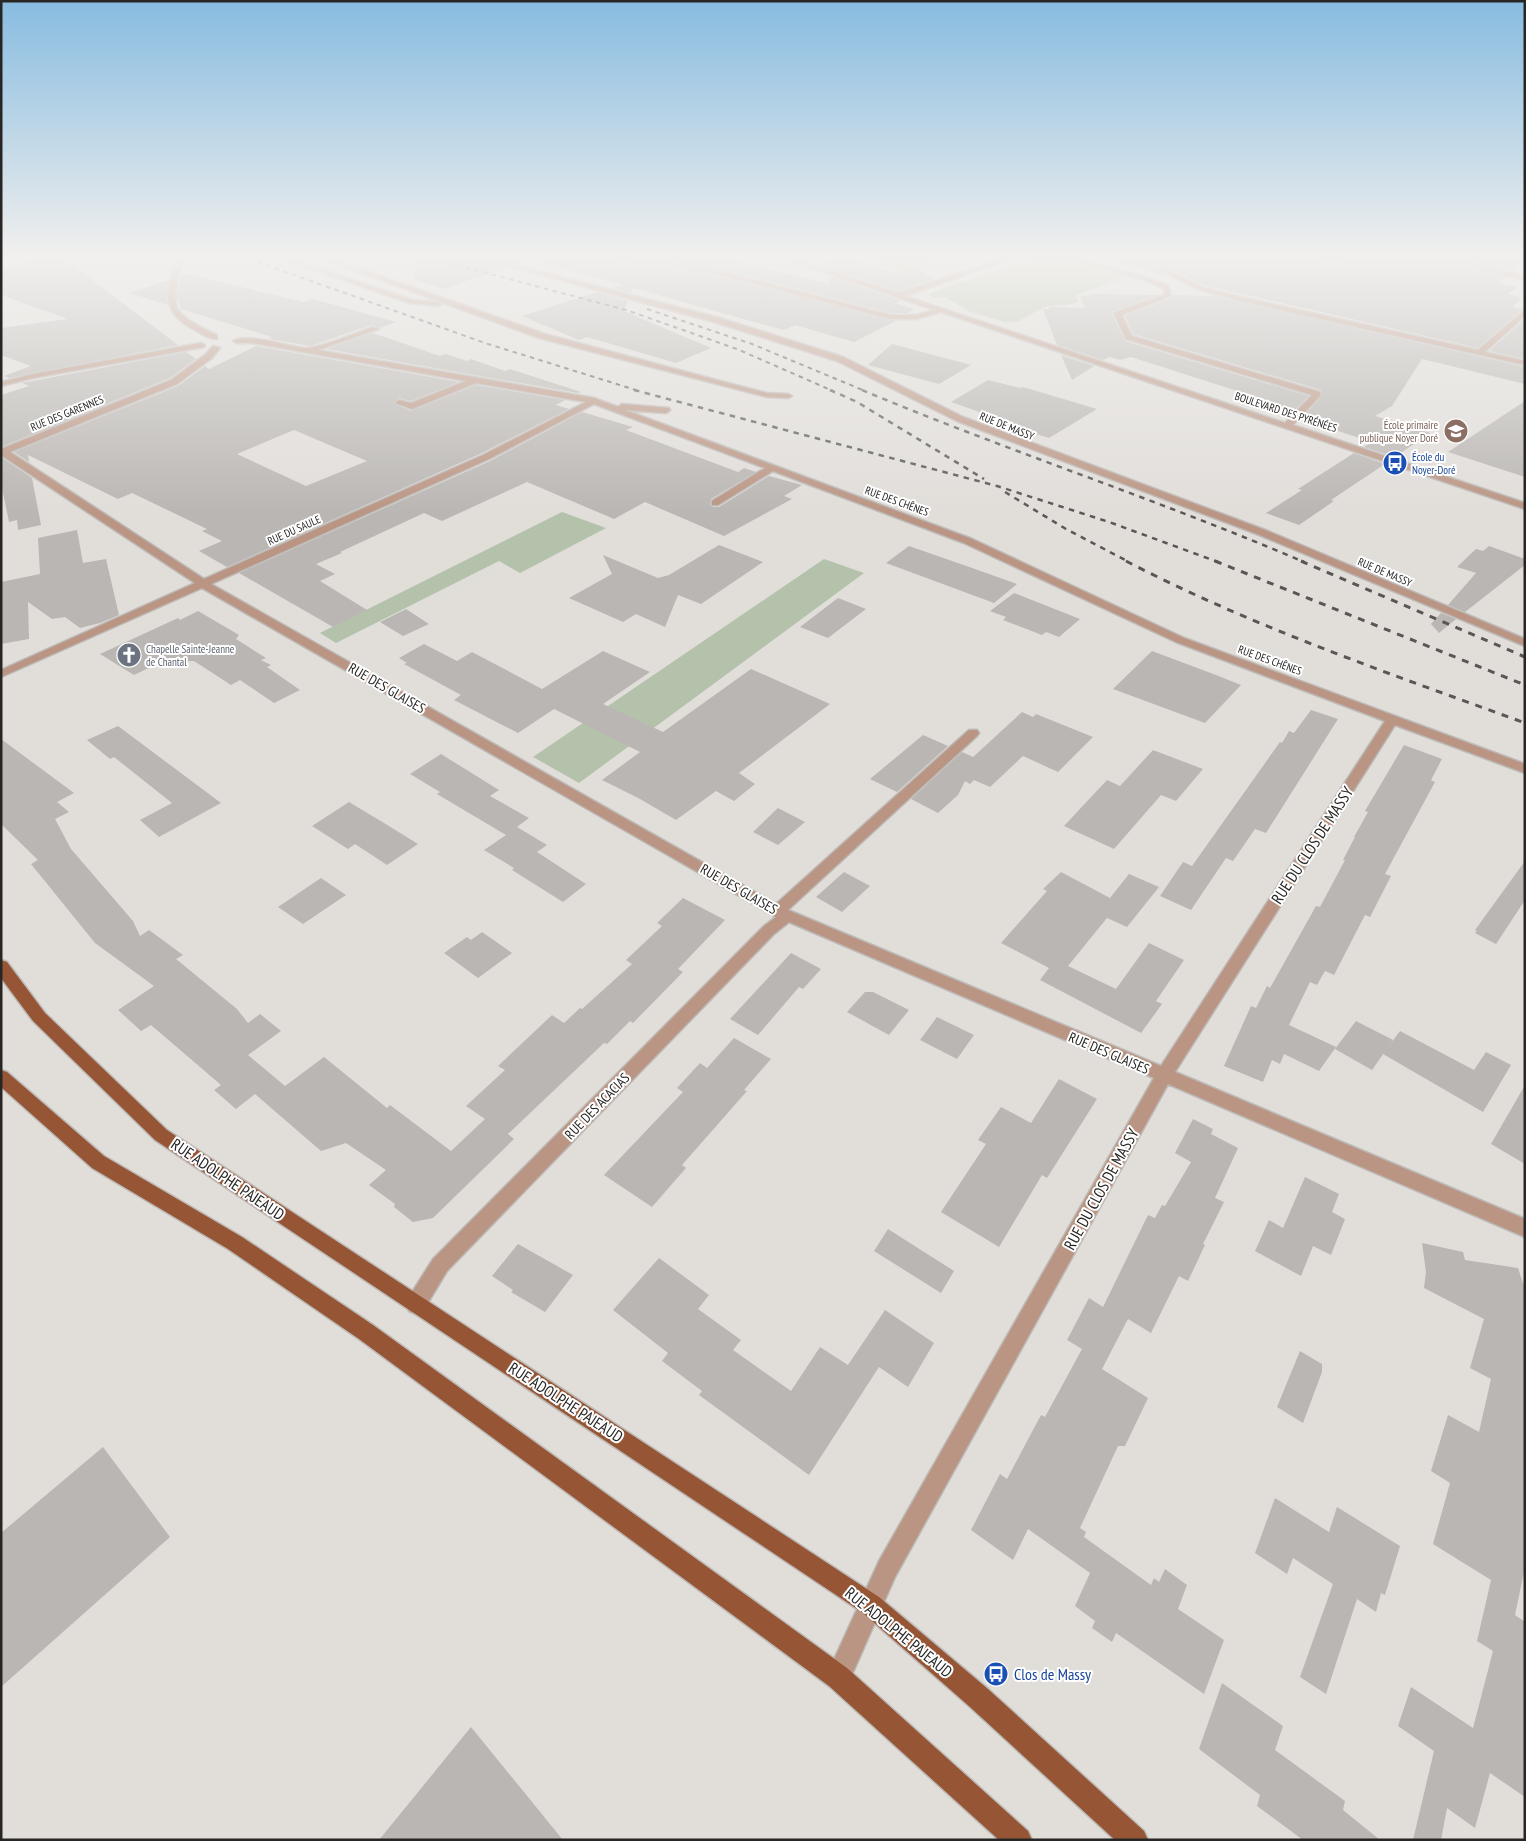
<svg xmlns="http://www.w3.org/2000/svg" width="1526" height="1841" font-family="'PT Sans Narrow',sans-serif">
<rect width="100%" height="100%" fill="#e1deda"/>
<!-- green -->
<path fill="#b4c2ab" d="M855,256H951L902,272Z
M1038,256H1050L1125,278L1076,295L1078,302L1067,305L1047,306L1018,321L1005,322L970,312L945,297L934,298L928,294Z
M562,512L606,528L520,573L499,561L336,643L320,633Z
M824,559L864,573L579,783L533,757Z"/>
<!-- building -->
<path fill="#b9b6b3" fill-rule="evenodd" d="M51,256L63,258L178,345L9,378L4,376L31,366L1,355V328L68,319L1,295V269Z
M417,256H469L506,267L444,289L413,279Z
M488,256H528L529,260L517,264Z
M545,256H596L601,260L716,276L896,321L854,342L795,325L784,330L776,328L633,288L631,293L611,288L622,285L544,263Z
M627,256H704L740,262L830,284L829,276L901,301L895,303L914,309L908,313H891L716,268Z
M1122,256H1174L1160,261L1156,268L1157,271L1169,276L1121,263Z
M1190,256H1282L1287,260L1428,269L1464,268L1505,277L1498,283L1517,287L1508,294L1522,298L1512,307L1523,309L1478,348L1203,285L1167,267Z
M1336,256H1525V260L1512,271L1456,258L1452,260H1432Z
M849,258L897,274L915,268L934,279L898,291L827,268L826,261Z
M186,274L304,302L313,299L396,322L380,328L371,325L311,346L269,339L272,337L181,309L177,297L178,287L181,276Z
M169,280L167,298L168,305L129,293Z
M597,292L628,301L624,311L711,348L676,363L587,337L579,340L522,316Z
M1095,294L1159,295L1113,311L1112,315L1125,341L1309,396L1290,415L1246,400L1253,396L1131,357L1120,360L1110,357L1103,360L1057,345L1043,309H1049V307L1085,308L1080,297Z
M1173,295L1214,296L1525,367V384L1422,359L1392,406L1375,416L1430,433L1395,457L1364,447L1372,442L1301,419L1321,397V390L1133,334L1125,316L1172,298Z
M1525,319V359L1489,351Z
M373,333L440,356L446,354L467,361L471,359L505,371L510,369L581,392L578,393L326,349Z
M892,344L971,365L939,384L868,365Z
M256,346L459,382L411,401L399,398L393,403L411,411L476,385L565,400L556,405L569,409L482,453L227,567L199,551L222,541L202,531L207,529L132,493L118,499L28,455L29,462L14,452L178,386L205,366L209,369ZM294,430L367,461L306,486L237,454Z
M186,352L196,359L170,378L1,447V395L29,386L22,383Z
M1061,355L1094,366L1072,380Z
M988,380L1020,388L1023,387L1097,409L1049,438L987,419L990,417L982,415L985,414L951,402Z
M1525,401V477L1448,452Z
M582,412L633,427L626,430L738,472L744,468L756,472L711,499L710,505L712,507H719L769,476L802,485L784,496L792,499L724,536L645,502L614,519L527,482L442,521L424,513L340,552L342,553L316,564L335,574L320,581L367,610L333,627L239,573L490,461Z
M1354,453L1385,464L1331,500L1334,501L1299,525L1266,513L1302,490L1298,489Z
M1,457L32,478L41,525L18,530L17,520L9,522L1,483Z
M77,530L83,563L106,559L119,615L100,623L80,628L65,617L52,619L28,602L29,639L1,644V582L40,574L38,538Z
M719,545L763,562L701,604L678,595L665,627L636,614L623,622L569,598L612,574L603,555L658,578L669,575Z
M909,546L975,569L1017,584L994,603L886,563Z
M1489,546L1525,559V565L1465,612L1448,605L1476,573L1457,567L1476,549L1483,551Z
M1014,593L1080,619L1059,637L1046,632L1042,635L1003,620L1006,617L990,611Z
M838,598L866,609L828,638L800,627Z
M406,609L429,624L403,636L380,622Z
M198,611L239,635L236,639L266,658L261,660L271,665L267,667L300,690L274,703L240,680L231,685L194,661L161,662L134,675L100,654L178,618L180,620Z
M1441,613L1456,619L1439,633L1431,624Z
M424,644L457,661L472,652L542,689L603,651L650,672L603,704L663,732L751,669L830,704L739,773L755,784L734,801L716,791L676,820L640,799L602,780L640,752L554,709L518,733L454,700L461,695L404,664L407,663L399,658Z
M1152,651L1216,675L1241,685L1205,723L1113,689Z
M1311,710L1338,719L1266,833L1255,829L1233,861L1226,858L1191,910L1160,896L1183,862L1192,866L1280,742L1282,743L1289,731L1294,733Z
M1022,712L1033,717L1036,714L1093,737L1058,772L1023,756L990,787L974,780L970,784L965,781L958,795L938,813L911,799L962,752L973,757Z
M118,726L221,803L159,837L140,820L172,803L114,757L110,759L87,740Z
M923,735L948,746L897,792L870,779Z
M1,739L74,793L57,802L69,812L55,819L71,849L133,921L140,936L149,930L183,955L176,959L237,1009L248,1023L260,1014L281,1031L248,1055L285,1086L324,1057L387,1108L390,1105L451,1151L485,1119L466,1106L505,1070L498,1066L552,1015L564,1023L580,1008L582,1009L632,964L626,960L662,926L657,923L683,898L725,920L678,969L683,972L633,1023L630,1021L607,1044L604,1043L508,1134L514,1139L433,1218L413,1222L394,1207L395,1204L369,1185L386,1170L346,1143L321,1151L255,1094L236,1109L214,1090L221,1085L151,1025L141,1031L118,1010L154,986L95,943L31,864L38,860L1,824Z
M1404,745L1442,759L1431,780L1435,782L1385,874L1391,876L1370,917L1365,915L1334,975L1325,971L1317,985L1310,982L1289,1025L1336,1047L1319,1071L1284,1054L1280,1064L1272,1060L1263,1082L1224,1066L1251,1006L1256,1008L1267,986L1270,988L1316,906L1320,907L1345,860H1343L1355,837H1354L1368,812L1365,811Z
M1153,750L1203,769L1176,801L1161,795L1114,849L1064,826L1107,780L1120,786Z
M441,754L499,790L490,796L529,818L510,832L517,827L547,845L537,852L586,884L563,902L512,870L514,868L484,850L506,835L437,794L440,792L410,774Z
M349,802L384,823L418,844L387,865L355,844L348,849L312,826Z
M778,808L805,822L778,845L753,832Z
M1525,861V900L1496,944L1475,933L1477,931L1475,930Z
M844,872L870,886L842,912L816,897Z
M1061,872L1110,898L1129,874L1159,887L1127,927L1107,918L1068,966L1116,989L1149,943L1184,960L1156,1001L1162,1004L1141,1033L1040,980L1049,968L1001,943L1047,891L1043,889Z
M321,878L346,895L303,924L278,907Z
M482,932L512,953L478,978L444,953L467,937L471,940Z
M791,953L821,969L803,989L799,987L758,1035L730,1019Z
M865,992H873L909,1010L889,1035L847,1012Z
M937,1017L974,1035L957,1059L920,1040Z
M1356,1021L1393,1040L1372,1070L1335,1049Z
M1400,1031L1474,1070L1486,1052L1511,1065L1483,1112L1383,1054Z
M734,1038L771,1059L744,1090L747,1091L682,1165L686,1168L652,1207L604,1175L683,1092L677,1088L700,1063L707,1068Z
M1059,1079L1097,1099L1047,1178L1042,1175L999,1247L941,1212L986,1144L978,1140L1001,1107L1031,1123Z
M1525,1085V1164L1491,1144Z
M1193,1119L1213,1129L1211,1134L1238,1148L1215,1198L1224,1202L1203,1244L1205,1245L1188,1281L1179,1276L1151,1333L1128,1319L1102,1369L1148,1398L1125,1446H1118L1080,1528L1086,1532L1084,1537L1151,1585L1154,1578L1159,1582L1165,1569L1187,1585L1178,1609L1224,1640L1204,1694L1116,1633L1112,1642L1092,1628L1095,1621L1075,1606L1090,1573L1028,1529L1013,1560L971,1530L1000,1474L1007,1479L1041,1415L1045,1417L1082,1349L1067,1340L1089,1298L1103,1307L1148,1215L1155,1218L1162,1205L1165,1206L1191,1162L1175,1153Z
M1305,1177L1339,1194L1332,1212L1345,1219L1331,1255L1313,1246L1301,1276L1255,1251L1269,1220L1283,1228Z
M888,1229L954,1271L941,1293L874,1251Z
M1422,1243L1463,1252L1465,1260L1518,1268L1525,1289V1567L1515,1615L1525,1622V1797L1490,1773L1475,1828L1447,1808L1441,1840H1413L1434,1751L1398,1726L1411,1687L1473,1728L1493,1651L1477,1641L1491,1580L1433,1544L1450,1483L1431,1471L1448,1415L1479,1432L1491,1379L1470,1368L1484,1319L1424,1288L1426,1272Z
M518,1244L573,1275L545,1312L511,1292L513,1290L492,1276Z
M659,1258L709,1295L698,1309L741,1340L733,1350L791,1391L820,1347L848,1365L885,1310L934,1343L908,1387L879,1367L809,1475L699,1395L702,1391L662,1361L668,1353L613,1310Z
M1300,1351L1322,1364V1372L1303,1423L1277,1407Z
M103,1447L170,1537L1,1687V1533Z
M1275,1498L1329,1532L1337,1507L1400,1546L1385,1595L1381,1593L1376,1612L1357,1599L1326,1694L1300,1677L1333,1584L1293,1558L1287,1574L1255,1553Z
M1222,1683L1283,1726L1275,1750L1345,1801L1343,1810L1380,1840H1303L1257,1806L1260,1795L1199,1749Z
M471,1727L563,1840H379Z"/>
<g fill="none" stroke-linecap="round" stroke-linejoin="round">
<defs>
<path id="minor" d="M102,256H110L115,259L112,261Z
M178,256H184C171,307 166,311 217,335V339C209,339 201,334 195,330C157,311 168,289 178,256Z
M273,256H282L413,300L438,302L442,304L438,306L410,303Z
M315,256H324L545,334L728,383L767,393L788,394L792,396L788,398L767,397L539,338Z
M471,256H481L720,318L843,357L963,417L1265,530L1525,639V646L1257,534L957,421L837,361L714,322Z
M598,256H614L716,270L891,315H916L934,310L777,256H786L898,293L1011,256H1020L905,296L1285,423L1312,395L1126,339L1114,314L1115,312L1164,295V288L1144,280L1055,256H1065L1148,278L1169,286L1171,296L1122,315L1132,336L1320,392V396L1293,425L1525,503V509L941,312L916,319H891L716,274L601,258Z
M1179,256H1188L1166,265L1165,268L1202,287L1237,296L1478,350L1525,310V316L1485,352L1525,361V365L1236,300L1198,289L1158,269L1161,263Z
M1284,256C1340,256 1397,264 1453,262L1456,260L1525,276V280L1464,266L1428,267L1287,258Z
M372,327L379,329L318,350L594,398L618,407L622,404L669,408L670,410L666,413L625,410L972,539L1184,638L1525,764V773L1395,725L1175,1072L1525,1219V1237L1168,1084L895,1577L847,1686L838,1689L829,1686L826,1677L879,1561L1154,1078L789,922L774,934L447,1271L423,1311L416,1314L409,1311L406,1304L409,1297L433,1259L764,926L776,917L202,588L1,677V670L195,583L1,455V449L171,380L206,354L213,346L220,348L212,358L177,384L10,452L204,579L483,455L586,402L476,383L412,409L395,403L399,400L411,403L466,381L252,343H237L233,341C246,332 289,347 306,348C316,349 360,332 372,327ZM594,404L765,468L712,501V505H718L773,471L964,543L1176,642L1385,721L1161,1066L788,910L977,736L979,733L977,730H969L776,904L211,584L489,459Z
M201,343L205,345L204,347L33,378L1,386V382L33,374Z"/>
<path id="major" d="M1,960L7,962L45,1013L167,1130L879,1597L988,1689L1144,1831L1148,1840H1115L970,1707L863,1613L155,1140L33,1021L1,978Z
M1,1070L7,1072L104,1156L242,1237L373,1325L847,1668L1028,1831L1032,1840H999L829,1686L359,1339L228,1249L92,1168L1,1087Z"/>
</defs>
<!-- minor casing -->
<use href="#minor" stroke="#bcb9b6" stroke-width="3"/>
<!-- major casing -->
<use href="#major" stroke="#bcb9b6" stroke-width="3"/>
<!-- minor -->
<use href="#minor" fill="#ba9583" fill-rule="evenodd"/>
<!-- major -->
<use href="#major" fill="#965635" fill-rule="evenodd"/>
<!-- rail-far2 -->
<path stroke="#595755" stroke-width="2" stroke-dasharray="4.5 4.5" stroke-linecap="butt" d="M241,256L485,343L639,391
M422,256L626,310L737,349L833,391
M647,309L752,344L865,391"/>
<!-- rail-far1 -->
<path stroke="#595755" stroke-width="2.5" stroke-dasharray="5.5 5.5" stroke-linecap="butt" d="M634,390L997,486L1109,522L1218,562
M830,390L857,402L984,479
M862,390C1008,451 1159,500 1304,562
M1005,492L1066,529L1129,562"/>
<!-- rail -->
<path stroke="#595755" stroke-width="3" stroke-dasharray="7 7" stroke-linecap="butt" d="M1126,561C1253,627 1391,674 1525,723
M1215,561L1525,685
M1301,561L1525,657"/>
</g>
<!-- sky -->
<linearGradient id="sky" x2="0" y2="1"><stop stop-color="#87bce0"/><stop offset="0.5" stop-color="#f2f0ee"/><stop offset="1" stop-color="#f2f0ee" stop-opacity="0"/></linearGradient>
<rect width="1526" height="514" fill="url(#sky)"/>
<!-- icons -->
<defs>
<symbol id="school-disc" viewBox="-11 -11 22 22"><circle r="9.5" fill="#8d6e63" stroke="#fff"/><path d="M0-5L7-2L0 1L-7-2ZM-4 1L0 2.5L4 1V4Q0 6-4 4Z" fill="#fff"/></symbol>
<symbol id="bus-disc" viewBox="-11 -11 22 22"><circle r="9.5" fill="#1a4fb4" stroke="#fff"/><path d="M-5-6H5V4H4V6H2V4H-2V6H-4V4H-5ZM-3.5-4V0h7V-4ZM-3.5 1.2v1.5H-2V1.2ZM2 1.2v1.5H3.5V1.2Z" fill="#fff"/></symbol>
<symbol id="church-disc" viewBox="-11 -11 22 22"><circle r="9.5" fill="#6b7280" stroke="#fff"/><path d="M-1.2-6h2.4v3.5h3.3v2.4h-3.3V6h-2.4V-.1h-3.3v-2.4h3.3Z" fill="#fff"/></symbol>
</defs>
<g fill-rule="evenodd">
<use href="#school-disc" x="1442" y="417" width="28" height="28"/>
<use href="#bus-disc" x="1381" y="449" width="28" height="28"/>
<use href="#church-disc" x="115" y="641" width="28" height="28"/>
<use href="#bus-disc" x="982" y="1660" width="28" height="28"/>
</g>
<g text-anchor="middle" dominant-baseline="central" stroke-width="4" stroke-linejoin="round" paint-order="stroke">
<!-- far-street labels -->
<g font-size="11" fill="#272625" stroke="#fff">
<text transform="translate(1286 412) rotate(18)">BOULEVARD DES PYRÉNÉES</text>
<text transform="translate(67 413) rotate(-22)">RUE DES GARENNES</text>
<text transform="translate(1007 426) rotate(22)">RUE DE MASSY</text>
<text transform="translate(897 501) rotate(20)">RUE DES CHÊNES</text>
<text transform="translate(294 530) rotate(-24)">RUE DU SAULE</text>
<text transform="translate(1385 572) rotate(23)">RUE DE MASSY</text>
<text transform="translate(1270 660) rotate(20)">RUE DES CHÊNES</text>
</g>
<!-- far-education labels -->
<g font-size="11" fill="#785e54" stroke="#fff" text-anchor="end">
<text x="1438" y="425">École primaire<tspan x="1438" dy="13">publique Noyer Doré</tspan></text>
</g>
<!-- far-transit labels -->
<g font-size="11" fill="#164399" stroke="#fff" text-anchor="start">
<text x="1412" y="457">École du<tspan x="1412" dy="13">Noyer-Doré</tspan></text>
</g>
<!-- far-worship labels -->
<g font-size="11" fill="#5b616d" stroke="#fff" text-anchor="start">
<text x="146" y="649">Chapelle Sainte-Jeanne<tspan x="146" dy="13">de Chantal</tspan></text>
</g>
<!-- street labels -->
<g font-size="14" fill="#272625" stroke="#fff">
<text transform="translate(387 688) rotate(30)">RUE DES GLAISES</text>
<text transform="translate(739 889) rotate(30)">RUE DES GLAISES</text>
<text transform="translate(1109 1053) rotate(23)">RUE DES GLAISES</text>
<text transform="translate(597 1106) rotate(-46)">RUE DES ACACIAS</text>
</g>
<!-- near-street labels -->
<g font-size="16" fill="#272625" stroke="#fff">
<text transform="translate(1312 845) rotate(-57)">RUE DU CLOS DE MASSY</text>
<text transform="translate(228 1179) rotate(34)">RUE ADOLPHE PAJEAUD</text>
<text transform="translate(1101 1189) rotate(-61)">RUE DU CLOS DE MASSY</text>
<text transform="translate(566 1402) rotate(33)">RUE ADOLPHE PAJEAUD</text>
<text transform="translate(899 1632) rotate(39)">RUE ADOLPHE PAJEAUD</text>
</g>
<!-- near-transit labels -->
<g font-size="16" fill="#164399" stroke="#fff" text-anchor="start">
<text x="1014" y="1674">Clos de Massy</text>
</g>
</g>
<!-- border -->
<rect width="1526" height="1841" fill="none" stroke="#272625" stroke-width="5"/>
</svg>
